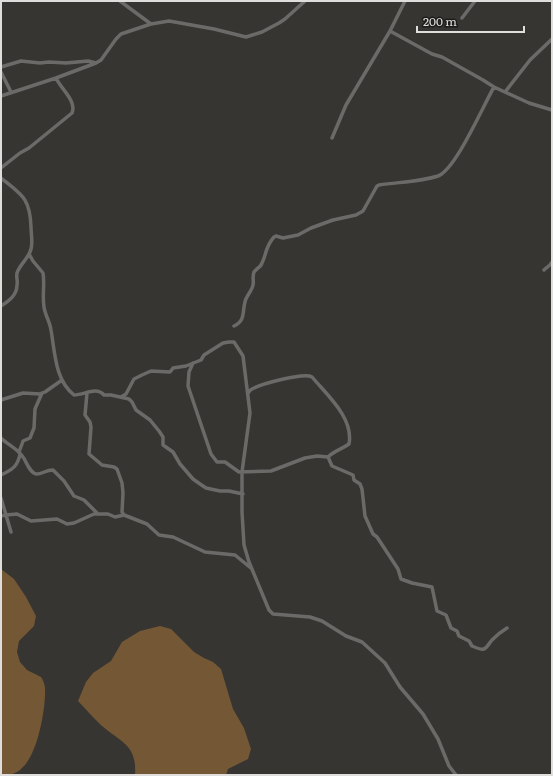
<svg xmlns="http://www.w3.org/2000/svg" width="553" height="776" font-family="Literata,serif">
<rect width="100%" height="100%" fill="#373532"/>
<!-- green -->
<path fill="#745734" d="M1,569L14,579L26,597L36,616L34,626L19,641L17,652L20,662L27,670L41,677C43,680 45,685 45,688C46,708 38,753 23,767C17,774 10,775 1,775V638H2L1,633Z
M160,626L171,629L194,652L204,658L213,662L221,669L233,709L244,728L251,749L248,759L228,769L226,775H135C137,745 122,743 102,726C93,718 86,709 78,701L86,682L93,673L111,661L122,642L140,631Z"/>
<g fill="none" stroke-linecap="round" stroke-linejoin="round">
<!-- minor -->
<path stroke="#6c6a69" stroke-width="3.5" d="M120,1L151,24
M462,18L475,1
M390,31L432,54L442,57L483,80L494,87L529,103L552,110
M1,67L21,61L40,63L49,62L66,63L88,61L96,63
M1,72L11,92
M505,92L530,60L552,39
M1,96L56,78L96,63L101,60L116,39L121,34L151,24L169,21L214,29L246,37L262,32L279,23L285,19L305,1
M332,138L346,105L390,31L405,1
M1,168L20,153L29,148L72,113C77,101 61,89 56,78
M1,178C22,195 30,198 31,227C31,234 33,242 31,249C29,258 20,264 17,273C16,277 18,281 17,285C17,295 9,301 1,306
M29,254L33,261L43,273C45,284 42,295 44,307C45,315 50,322 51,330C55,353 55,380 74,395C85,395 96,386 104,395H111L129,399L132,402L136,410L150,420L159,431L163,437V445L173,452L180,464L193,479L200,484L206,488L220,491H229L243,494
M544,270C547,267 550,266 552,262
M234,326C246,320 242,312 245,302C246,296 252,291 253,285C254,281 252,277 254,272C256,269 261,267 262,263C267,253 265,247 274,237L276,236L283,238L298,235L311,228L333,220L356,215L363,211L377,186L379,185C398,182 420,182 438,176C456,169 483,106 494,87
M193,363L189,372L188,386L211,454L217,462H225L239,472L271,471L305,458L317,456L328,457L332,466L353,475L354,480L360,484L362,489L365,516L373,534L377,537L398,569L401,579L412,583L432,587L437,611L446,615L451,628L457,631L459,636L469,641L472,646C486,652 484,650 492,640C497,635 502,631 507,628
M87,393L85,415L90,422L91,427L89,454L102,465L114,467L117,469L122,483L123,493L122,512L124,515L147,524L159,535L173,537L205,552L235,555L252,569
M248,393C249,392 250,390 252,389C261,384 304,372 312,377C327,395 354,418 349,444C342,449 334,451 328,457
M121,397L126,394L134,379L142,375L151,371L170,372L173,368L186,366L201,360L204,355L223,343L229,342H234L243,356L250,413L242,472V512L244,545L249,562L269,610L273,614L310,617L322,621L346,636L362,642L385,663L400,687L423,714L438,739L449,766L456,775
M1,400L23,393L40,394L45,392L62,380
M1,438C8,445 17,448 23,457C26,461 30,474 37,474C42,474 46,470 53,470L64,481L74,496L84,500L98,514
M19,452L22,444L23,441L30,438L34,428L35,409L42,393
M1,475C12,470 18,466 20,454
M1,498L6,515L1,516
M11,532L6,515L17,514L31,521L57,519L67,524L74,523L94,514H108L115,517L124,515"/>
</g>
<!-- border -->
<rect width="553" height="776" fill="none" stroke="#e0dedc" stroke-width="4"/>
<!-- scale -->
<path d="M417 26v6h107v-6" fill="none" stroke="#e0dedc" stroke-width="2"/>
<text x="423" y="26" font-size="12" fill="#e0dedc" stroke="#1e1c1b" stroke-width="3" paint-order="stroke">200 m</text>
</svg>
